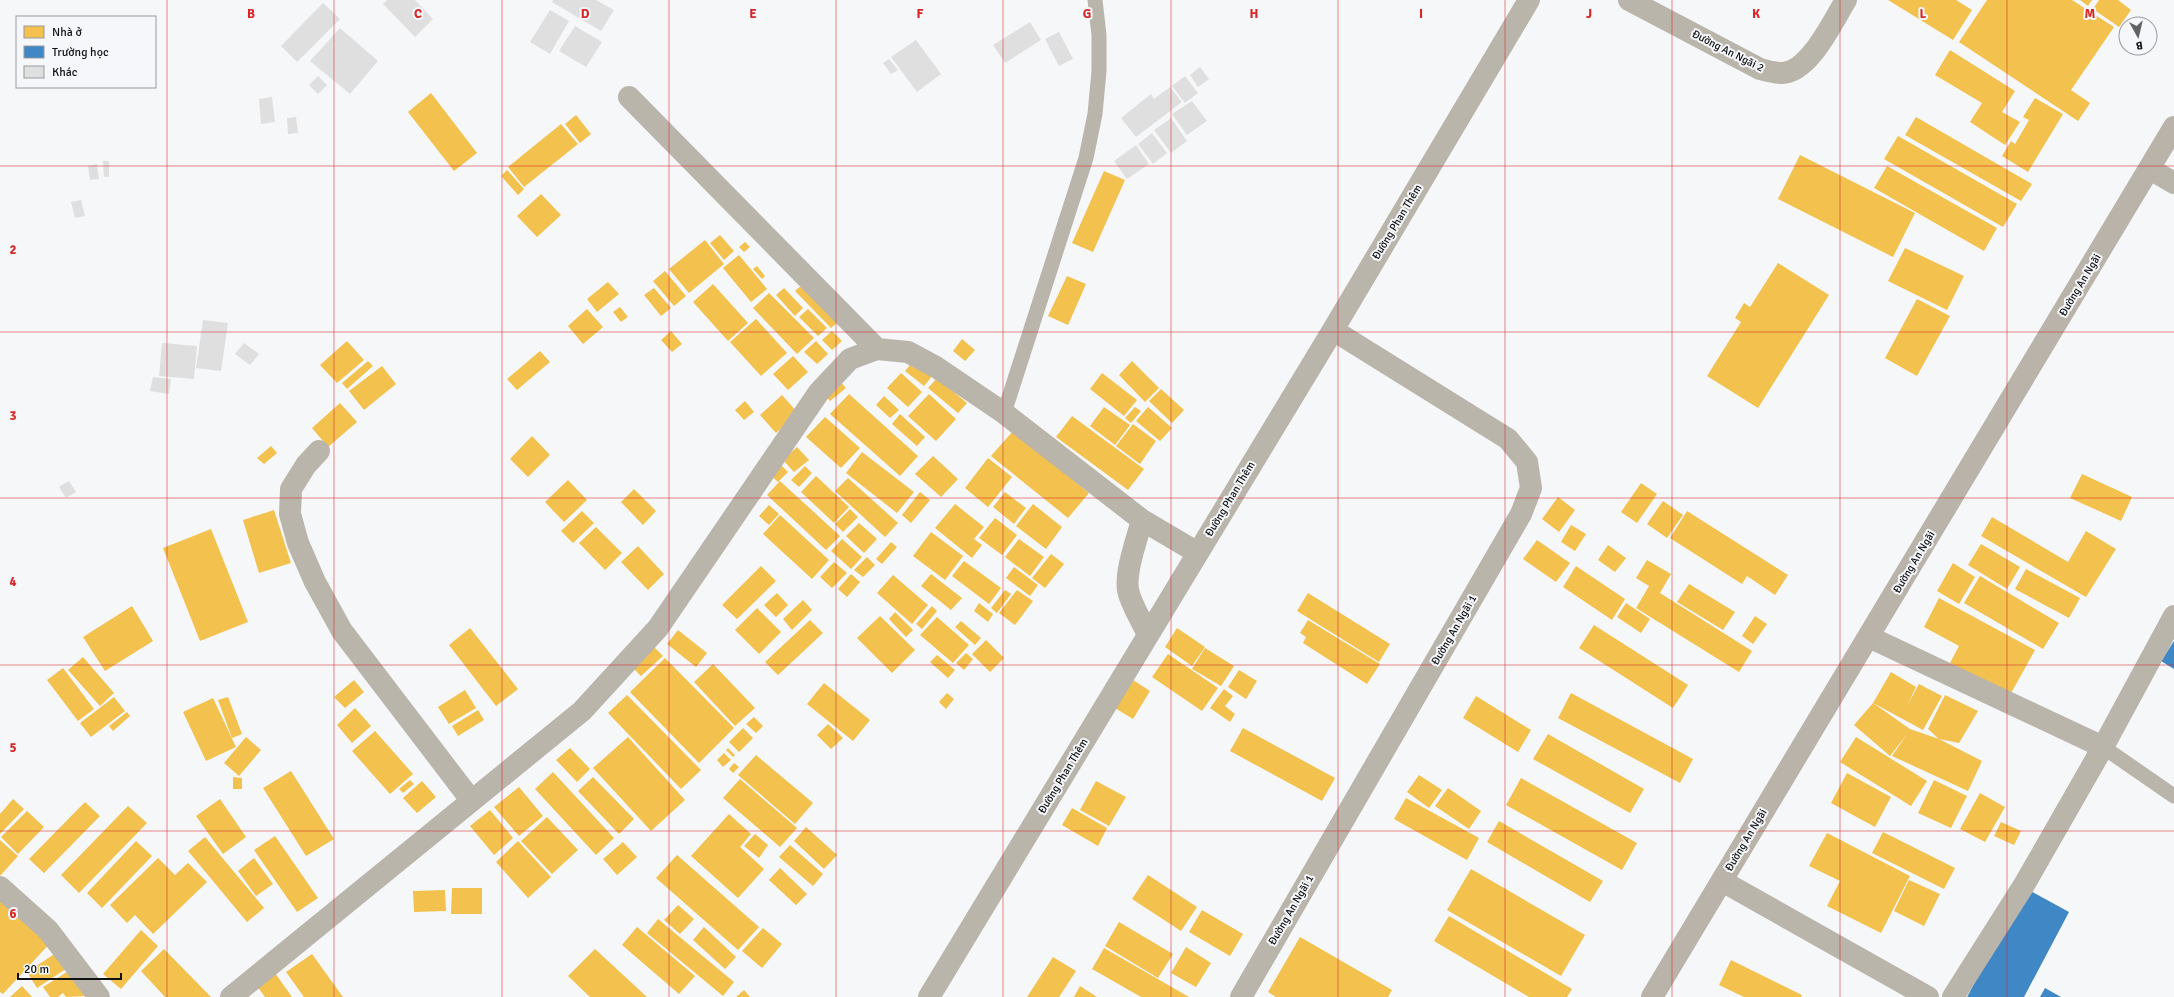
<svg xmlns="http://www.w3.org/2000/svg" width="2174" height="997" font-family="Signika,sans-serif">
<rect width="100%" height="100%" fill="#f6f7f9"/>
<!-- homes -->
<path fill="#f2c14e" d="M1888,0H1956L1972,10L1953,40Z
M1987,0H2072L2114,27L2071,90L2090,103L2078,121L1959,42Z
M2080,0H2092L2088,6Z
M2099,0H2118L2131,10L2119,27L2093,9Z
M1950,50L2015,91L2002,112L2020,122L2005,145L1970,122L1982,103L1935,75Z
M431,93L477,153L454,171L408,112Z
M2035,98L2063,114L2028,172L2002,156L2011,141L2015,144L2029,120L2023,117Z
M576,115L591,134L580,143L565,124Z
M1916,117L2032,184L2021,201L1905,135Z
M561,124L578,144L524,187L508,167Z
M1898,136L2017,204L2003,227L1884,159Z
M1800,155L1915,213L1893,257L1778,199Z
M1887,166L1997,228L1984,251L1874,188Z
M507,170L524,189L518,195L501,176Z
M1104,171L1125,180L1093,252L1072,243Z
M541,194L561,215L537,237L517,216Z
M720,235L734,251L724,260L710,243Z
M705,240L724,264L689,293L669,269Z
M745,242L750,247L744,252L739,247Z
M1905,248L1964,276L1947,310L1888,281Z
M739,255L767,289L751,302L723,268Z
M1778,263L1829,295L1758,408L1707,376L1741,322L1735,318L1744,303L1750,307Z
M757,266L765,276L762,279L753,269Z
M665,271L686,296L674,306L653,281Z
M1067,276L1086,284L1068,325L1048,316Z
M608,282L619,294L597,312L587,299Z
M713,284L748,323L728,341L693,302Z
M802,285L838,322L831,328L795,291Z
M654,288L671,308L661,316L644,295Z
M784,288L803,308L795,316L776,295Z
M769,293L814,338L797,354L753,308Z
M1917,299L1950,316L1917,376L1885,358Z
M620,307L628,317L621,322L613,312Z
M587,309L603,327L583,344L568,326Z
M808,309L827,328L818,336L799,317Z
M756,319L787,353L761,376L730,342Z
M671,331L682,344L672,352L661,340Z
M832,331L842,341L832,350L822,340Z
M962,339L975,350L965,361L953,351Z
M347,341L364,360L337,383L320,365Z
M816,341L828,354L817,364L804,352Z
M540,351L550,362L517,390L507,379Z
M793,356L808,372L788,390L773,374Z
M914,360L933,375L924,386L905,371Z
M368,361L373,366L347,389L342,383Z
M1132,361L1159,388L1145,402L1119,375Z
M382,366L396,384L364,410L349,391Z
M901,373L922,392L908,407L887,388Z
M1102,373L1137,400L1124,416L1090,389Z
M937,378L967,403L958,413L928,388Z
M838,379L846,388L830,401L822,392Z
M1161,389L1184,410L1172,423L1149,401Z
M849,394L918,456L900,476L830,414Z
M929,394L956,419L936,441L908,416Z
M782,395L798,413L776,433L760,415Z
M884,396L899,410L890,418L876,405Z
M745,401L754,412L744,420L735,410Z
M340,403L357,422L328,447L312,428Z
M1104,407L1130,425L1115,445L1090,426Z
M1135,407L1141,411L1131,423L1125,418Z
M1148,407L1172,428L1160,441L1136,421Z
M900,414L925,437L917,446L892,424Z
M1072,416L1144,469L1128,490L1056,437Z
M825,417L860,448L841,468L806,437Z
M1133,424L1156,441L1140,464L1116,446Z
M1013,431L1089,493L1068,518L991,456Z
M532,436L550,455L528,477L510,459Z
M271,446L277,453L264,464L257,458Z
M797,447L809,460L794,472L783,460Z
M862,452L914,492L897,513L846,473Z
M933,456L958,479L941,497L915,474Z
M988,458L1012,477L988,507L965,488Z
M780,464L788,472L778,482L770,475Z
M805,466L812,473L799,487L791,480Z
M2082,474L2132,497L2121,521L2070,498Z
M816,476L849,507L834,523L801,492Z
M848,478L898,523L885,537L835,491Z
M568,480L587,500L564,522L545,502Z
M780,481L840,536L826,550L767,495Z
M1641,483L1657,494L1637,523L1621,512Z
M634,489L656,511L643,525L621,502Z
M920,492L930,500L911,523L902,515Z
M1005,492L1026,508L1014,524L993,507Z
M1558,497L1575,510L1559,532L1542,519Z
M1663,501L1683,515L1667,538L1647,524Z
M955,504L984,527L974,539L982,545L972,558L935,528Z
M1033,504L1062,527L1046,549L1016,526Z
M769,505L779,514L769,525L759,516Z
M850,509L858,517L843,532L835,524Z
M274,510L291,563L259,573L243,520Z
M582,511L594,523L573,543L561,531Z
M1687,511L1788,575L1775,595L1747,576L1742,584L1670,538Z
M780,515L829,560L812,579L763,534Z
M1992,517L2068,562L2086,531L2116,549L2086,597L1981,536Z
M995,518L1017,535L1002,555L979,538Z
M859,523L877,539L864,553L846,536Z
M1571,525L1586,534L1575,551L1561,542Z
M596,527L622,553L605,570L579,543Z
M211,529L248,622L200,641L163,548Z
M931,532L963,556L945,580L913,556Z
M842,539L862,557L851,569L831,551Z
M1019,539L1044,557L1030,576L1005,557Z
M1537,540L1570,563L1556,582L1523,559Z
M891,542L897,547L882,564L876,559Z
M1981,544L2020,567L2007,589L1968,565Z
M1608,545L1626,558L1615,572L1598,560Z
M638,546L664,574L648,590L621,562Z
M1051,554L1064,564L1045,588L1032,578Z
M867,557L875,565L863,577L854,570Z
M1647,560L1671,574L1660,593L1652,588L1752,651L1739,672L1636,608L1649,586L1636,578Z
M964,561L1001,588L989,604L952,576Z
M834,562L847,573L832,588L820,577Z
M1953,563L1975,577L1959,604L1937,591Z
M761,566L776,581L737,619L722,605Z
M1576,566L1625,599L1612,620L1563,587Z
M1014,567L1038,585L1030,596L1006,578Z
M2026,569L2080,598L2069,618L2015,589Z
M851,574L860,582L847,597L838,589Z
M931,574L962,598L951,610L921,586Z
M893,575L928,605L912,624L877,593Z
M1980,576L2059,623L2043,649L1964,603Z
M1689,584L1735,612L1723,630L1677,602Z
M1005,590L1011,594L997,613L991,608Z
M1017,590L1033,601L1015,625L999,613Z
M777,593L788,605L776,617L764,605Z
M1308,593L1390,644L1379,662L1297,611Z
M1939,598L2035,650L2010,695L1950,663L1959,646L1924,627Z
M803,600L812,610L792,630L783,619Z
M979,603L993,614L988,622L974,611Z
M1626,603L1650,619L1641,633L1617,617Z
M132,606L153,641L105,671L83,637Z
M932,606L937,611L922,629L916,624Z
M757,608L781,632L759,654L735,630Z
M895,612L913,630L906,637L889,619Z
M880,616L915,650L892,673L857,638Z
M1755,616L1767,624L1753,644L1742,636Z
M937,617L969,645L953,663L920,635Z
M810,620L823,633L778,675L765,662Z
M1308,620L1380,664L1367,684L1303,643L1306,637L1300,633Z
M961,621L981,638L975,645L955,627Z
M1594,625L1688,685L1673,708L1579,648Z
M470,628L518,689L496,706L449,645Z
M1177,628L1205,647L1192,666L1165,647Z
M678,630L707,653L696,667L667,644Z
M986,640L1004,658L990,672L972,654Z
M652,645L663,656L641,676L630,665Z
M1205,648L1234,666L1221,686L1192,669Z
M966,653L973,659L964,670L956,663Z
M1168,654L1218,688L1202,711L1152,677Z
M937,655L955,670L948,678L930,662Z
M83,657L114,693L100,706L68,670Z
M665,658L734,728L699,763L630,692Z
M713,664L755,708L735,726L694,682Z
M63,668L94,709L78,721L47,680Z
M1239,670L1257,681L1246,699L1228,687Z
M1891,672L1916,687L1907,706L1919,684L1942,696L1923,730L1873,703L1910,729L1939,739L1982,761L1968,791L1892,756L1907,734L1890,756L1854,725L1873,703Z
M354,680L364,692L345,708L334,697Z
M1133,680L1150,691L1133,719L1115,708Z
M824,683L870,720L853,741L807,704Z
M1224,689L1233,696L1225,706L1235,714L1230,722L1210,708Z
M465,690L476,708L449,724L438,707Z
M947,693L954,699L946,709L939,702Z
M1571,693L1693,759L1680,783L1558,718Z
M627,695L701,770L681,789L608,713Z
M1945,695L1978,711L1959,743L1939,739L1928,729Z
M1476,696L1531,730L1518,752L1463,718Z
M114,697L125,711L91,737L80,723Z
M228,697L242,734L232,738L218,700Z
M213,698L236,747L206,761L183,712Z
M355,708L371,726L352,743L337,725Z
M478,710L484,720L458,736L452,726Z
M127,712L130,716L113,731L109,726Z
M754,717L763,726L756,733L746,724Z
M828,724L843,738L831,749L817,735Z
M743,728L753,738L739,752L729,742Z
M1243,728L1335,778L1322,801L1230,751Z
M375,731L413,774L390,794L352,751Z
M1548,734L1644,789L1630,813L1533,759Z
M246,737L261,750L239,776L224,763Z
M628,737L685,800L651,831L593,768Z
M1856,737L1927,781L1911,806L1840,762Z
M570,748L590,769L577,782L556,760Z
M728,748L735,755L733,757L726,750Z
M724,753L731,760L723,767L717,760Z
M756,755L813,803L795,824L738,775Z
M734,763L739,767L733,773L729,769Z
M291,771L334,839L306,856L263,788Z
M553,772L614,838L596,855L535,789Z
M1847,773L1891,797L1875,827L1831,803Z
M1419,775L1442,790L1429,808L1407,792Z
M233,777L242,778V789H233Z
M593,777L634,819L619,834L578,791Z
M1521,778L1637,843L1622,870L1506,805Z
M740,779L797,828L780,847L723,798Z
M410,780L414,784L403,793L399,789Z
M1934,780L1967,796L1951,828L1918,813Z
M422,781L436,797L417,813L403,798Z
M1096,781L1126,797L1109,826L1080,810Z
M519,787L543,816L519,836L494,807Z
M1448,788L1481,811L1469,829L1435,806Z
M1980,793L2005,807L1985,842L1960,829Z
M1406,798L1479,838L1467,860L1394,819Z
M13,799L24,809L0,834V814Z
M220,799L246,837L223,854L196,816Z
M85,802L100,816L44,873L29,859Z
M128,806L147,823L79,893L61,875Z
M1072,808L1107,828L1098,846L1062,825Z
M490,810L513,838L494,855L470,826Z
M27,811L44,827L18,854L1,837Z
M729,814L751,834L740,847L764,869L738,898L691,856Z
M547,817L578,850L552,874L521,841Z
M1499,821L1603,881L1590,902L1487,842Z
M2001,822L2021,831L2014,845L1994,836Z
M806,827L837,855L824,869L794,841Z
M1883,832L1955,868L1944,889L1872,853Z
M1827,833L1910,876L1881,933L1827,906L1840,881L1809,866Z
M755,834L768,845L759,858L744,846Z
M275,836L318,898L297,912L254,850Z
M205,837L264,908L247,922L188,851Z
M0,840L18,856L0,876Z
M136,841L152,856L102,908L87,893Z
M518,841L551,877L528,898L496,862Z
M623,842L637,857L617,875L603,859Z
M790,845L823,874L813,886L779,857Z
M677,855L759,927L738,950L656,878Z
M158,858L175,875L188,863L207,882L153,934L135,915L127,923L110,905Z
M254,858L273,884L256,896L238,871Z
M780,868L807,894L796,905L769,880Z
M1471,869L1585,935L1561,976L1447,910Z
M1148,875L1197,907L1181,931L1132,899Z
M1909,880L1940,894L1924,926L1894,911Z
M452,888H482V914H451Z
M445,890L446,911L414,912L413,891Z
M0,891L53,940L3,994L0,992Z
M678,905L694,919L680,934L664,920Z
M1202,910L1243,934L1230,956L1189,932Z
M1449,916L1572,989L1567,997H1529L1434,941Z
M658,919L734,982L723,996L647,933Z
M1119,922L1173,954L1158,978L1105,946Z
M637,927L695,976L679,994L622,945Z
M704,927L736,957L725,969L693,940Z
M763,928L782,944L762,968L742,951Z
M141,930L158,946L121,989L103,974Z
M1300,937L1392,990L1388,997H1276L1268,992Z
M1186,947L1211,963L1196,987L1171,973Z
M1104,948L1189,997H1141L1092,969Z
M164,949L211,997H165L141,971Z
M595,949L647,997H590L568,976Z
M59,951L69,967L37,988L27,972Z
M312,954L343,997H304L286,972Z
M1053,957L1076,971L1059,997H1027Z
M1731,960L1802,995L1801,997H1744L1719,985Z
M70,970L87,996L66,997L63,993L58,997H50L43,987Z
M275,973L292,997H265L257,986Z
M22,986L32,997H10Z
M1080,986L1097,997H1074Z
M744,990L750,997H736Z"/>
<!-- schools -->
<path fill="#3f88c5" d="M2174,641V669L2161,661Z
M2025,888L2069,912L2024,997H1967Z
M2045,988L2061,997H2040Z"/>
<!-- building -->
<path fill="#dfdfe0" d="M387,0H415L433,19L415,37L383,4Z
M553,0H596L614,10L601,31L552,2Z
M323,3L340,19L297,62L281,46Z
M550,10L569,21L550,54L530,42Z
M1030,22L1041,40L1005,63L993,45Z
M575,26L602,42L586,67L559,51Z
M340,28L378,61L350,94L310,61Z
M1059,32L1073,59L1059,66L1045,39Z
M916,40L941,74L917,92L891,57Z
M889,59L898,70L891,74L883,63Z
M1200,67L1209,79L1198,87L1190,75Z
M318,76L327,85L318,94L309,85Z
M1185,76L1198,93L1185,103L1172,86Z
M1170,87L1182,102L1136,137L1121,118L1151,94L1154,99Z
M272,97L275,122L261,124L259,99Z
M1192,101L1207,121L1187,135L1172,114Z
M296,117L298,133L288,134L287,118Z
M1171,118L1187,141L1171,153L1154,130Z
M1152,133L1167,153L1153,164L1138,144Z
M1136,145L1149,164L1127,179L1114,161Z
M103,161H109V177H104Z
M97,164L99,179L90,180L88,166Z
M81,200L85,216L75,218L71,202Z
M203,320L228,323L221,371L196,368Z
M162,343L197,346L194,379L159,376Z
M244,343L259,354L250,365L235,354Z
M153,377L171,379L169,394L150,391Z
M69,481L76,492L66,498L59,487Z"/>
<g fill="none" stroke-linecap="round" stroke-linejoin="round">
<!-- lane -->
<path stroke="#bab5ab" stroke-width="15" d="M1004,413L1086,158L1095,114L1099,71V35L1095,0
M2103,747L2174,796"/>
<!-- street -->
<path stroke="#bab5ab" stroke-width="22" d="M1629,0L1760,69C1767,71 1774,73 1782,73C1809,73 1833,21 1846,0
M629,97L877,349
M2150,169L2174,183
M319,451L306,465L291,489L290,514L298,543L315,582L342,631L471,800
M1142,520L1198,553
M1869,637L2103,747
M1722,881L1928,997
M0,887L48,930L99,997
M231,997L582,711L658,628L819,392L850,359L877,349L908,352L936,367L1004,413L1142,520C1137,539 1125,571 1128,590C1131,605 1142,621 1148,635
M929,997L1333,330L1529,0
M1241,997L1521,514L1531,488L1527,462L1508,439L1333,330
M1953,997L2024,885L2103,747L2174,616"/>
<!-- secondary -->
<path stroke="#b9b3a9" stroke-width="22" d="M1652,997L2174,127"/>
</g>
<!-- grid -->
<path fill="none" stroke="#d62828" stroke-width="1" stroke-opacity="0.55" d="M167,0V997M334,0V997M502,0V997M669,0V997M836,0V997M1003,0V997M1171,0V997M1338,0V997M1505,0V997M1672,0V997M1840,0V997M2007,0V997M0,166H2174M0,332H2174M0,498H2174M0,665H2174M0,831H2174"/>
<g text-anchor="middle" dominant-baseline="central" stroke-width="4" stroke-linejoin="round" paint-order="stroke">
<!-- street labels -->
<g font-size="11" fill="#101112" stroke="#f5f7fa">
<text transform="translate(1728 51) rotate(27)">Đường An Ngãi 2</text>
<text transform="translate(1397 222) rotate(-59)">Đường Phan Thêm</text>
<text transform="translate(2080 285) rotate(-59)">Đường An Ngãi</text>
<text transform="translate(1230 499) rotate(-59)">Đường Phan Thêm</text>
<text transform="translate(1914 562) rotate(-59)">Đường An Ngãi</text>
<text transform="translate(1454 630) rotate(-60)">Đường An Ngãi 1</text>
<text transform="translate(1063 776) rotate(-59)">Đường Phan Thêm</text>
<text transform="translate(1746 840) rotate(-59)">Đường An Ngãi</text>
<text transform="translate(1291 910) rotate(-60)">Đường An Ngãi 1</text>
</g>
</g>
<g font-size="13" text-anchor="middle" font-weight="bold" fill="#d62828" stroke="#f5f7fa" stroke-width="4" stroke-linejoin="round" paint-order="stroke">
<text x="251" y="18">B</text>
<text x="418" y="18">C</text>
<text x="585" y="18">D</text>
<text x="753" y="18">E</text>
<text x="920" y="18">F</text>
<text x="1087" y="18">G</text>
<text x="1254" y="18">H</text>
<text x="1421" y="18">I</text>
<text x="1589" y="18">J</text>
<text x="1756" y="18">K</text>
<text x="1923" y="18">L</text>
<text x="2090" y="18">M</text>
<text x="13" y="254">2</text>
<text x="13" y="420">3</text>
<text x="13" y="586">4</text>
<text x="13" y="752">5</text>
<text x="13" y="918">6</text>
</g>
<!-- legend -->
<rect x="16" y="16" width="140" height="72" fill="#f5f7fa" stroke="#999b9d"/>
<rect x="24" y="26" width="20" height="12" fill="#f2c14e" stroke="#999b9d"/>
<text x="52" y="36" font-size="12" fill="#101112">Nhà ở</text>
<rect x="24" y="46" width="20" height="12" fill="#3f88c5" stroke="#999b9d"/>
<text x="52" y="56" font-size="12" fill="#101112">Trường học</text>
<rect x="24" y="66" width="20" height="12" fill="#dfdfe0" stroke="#999b9d"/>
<text x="52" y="76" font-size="12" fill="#101112">Khác</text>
<!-- north arrow -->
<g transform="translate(2138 36) rotate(172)"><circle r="19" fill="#f5f7fa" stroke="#999b9d"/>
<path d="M0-3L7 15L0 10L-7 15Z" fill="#606263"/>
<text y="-6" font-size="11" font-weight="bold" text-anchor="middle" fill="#101112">B</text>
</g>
<!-- scale -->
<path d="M18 973v6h103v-6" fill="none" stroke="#101112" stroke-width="2"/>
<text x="24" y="973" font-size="12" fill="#101112" stroke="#f5f7fa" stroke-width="3" paint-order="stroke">20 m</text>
</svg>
